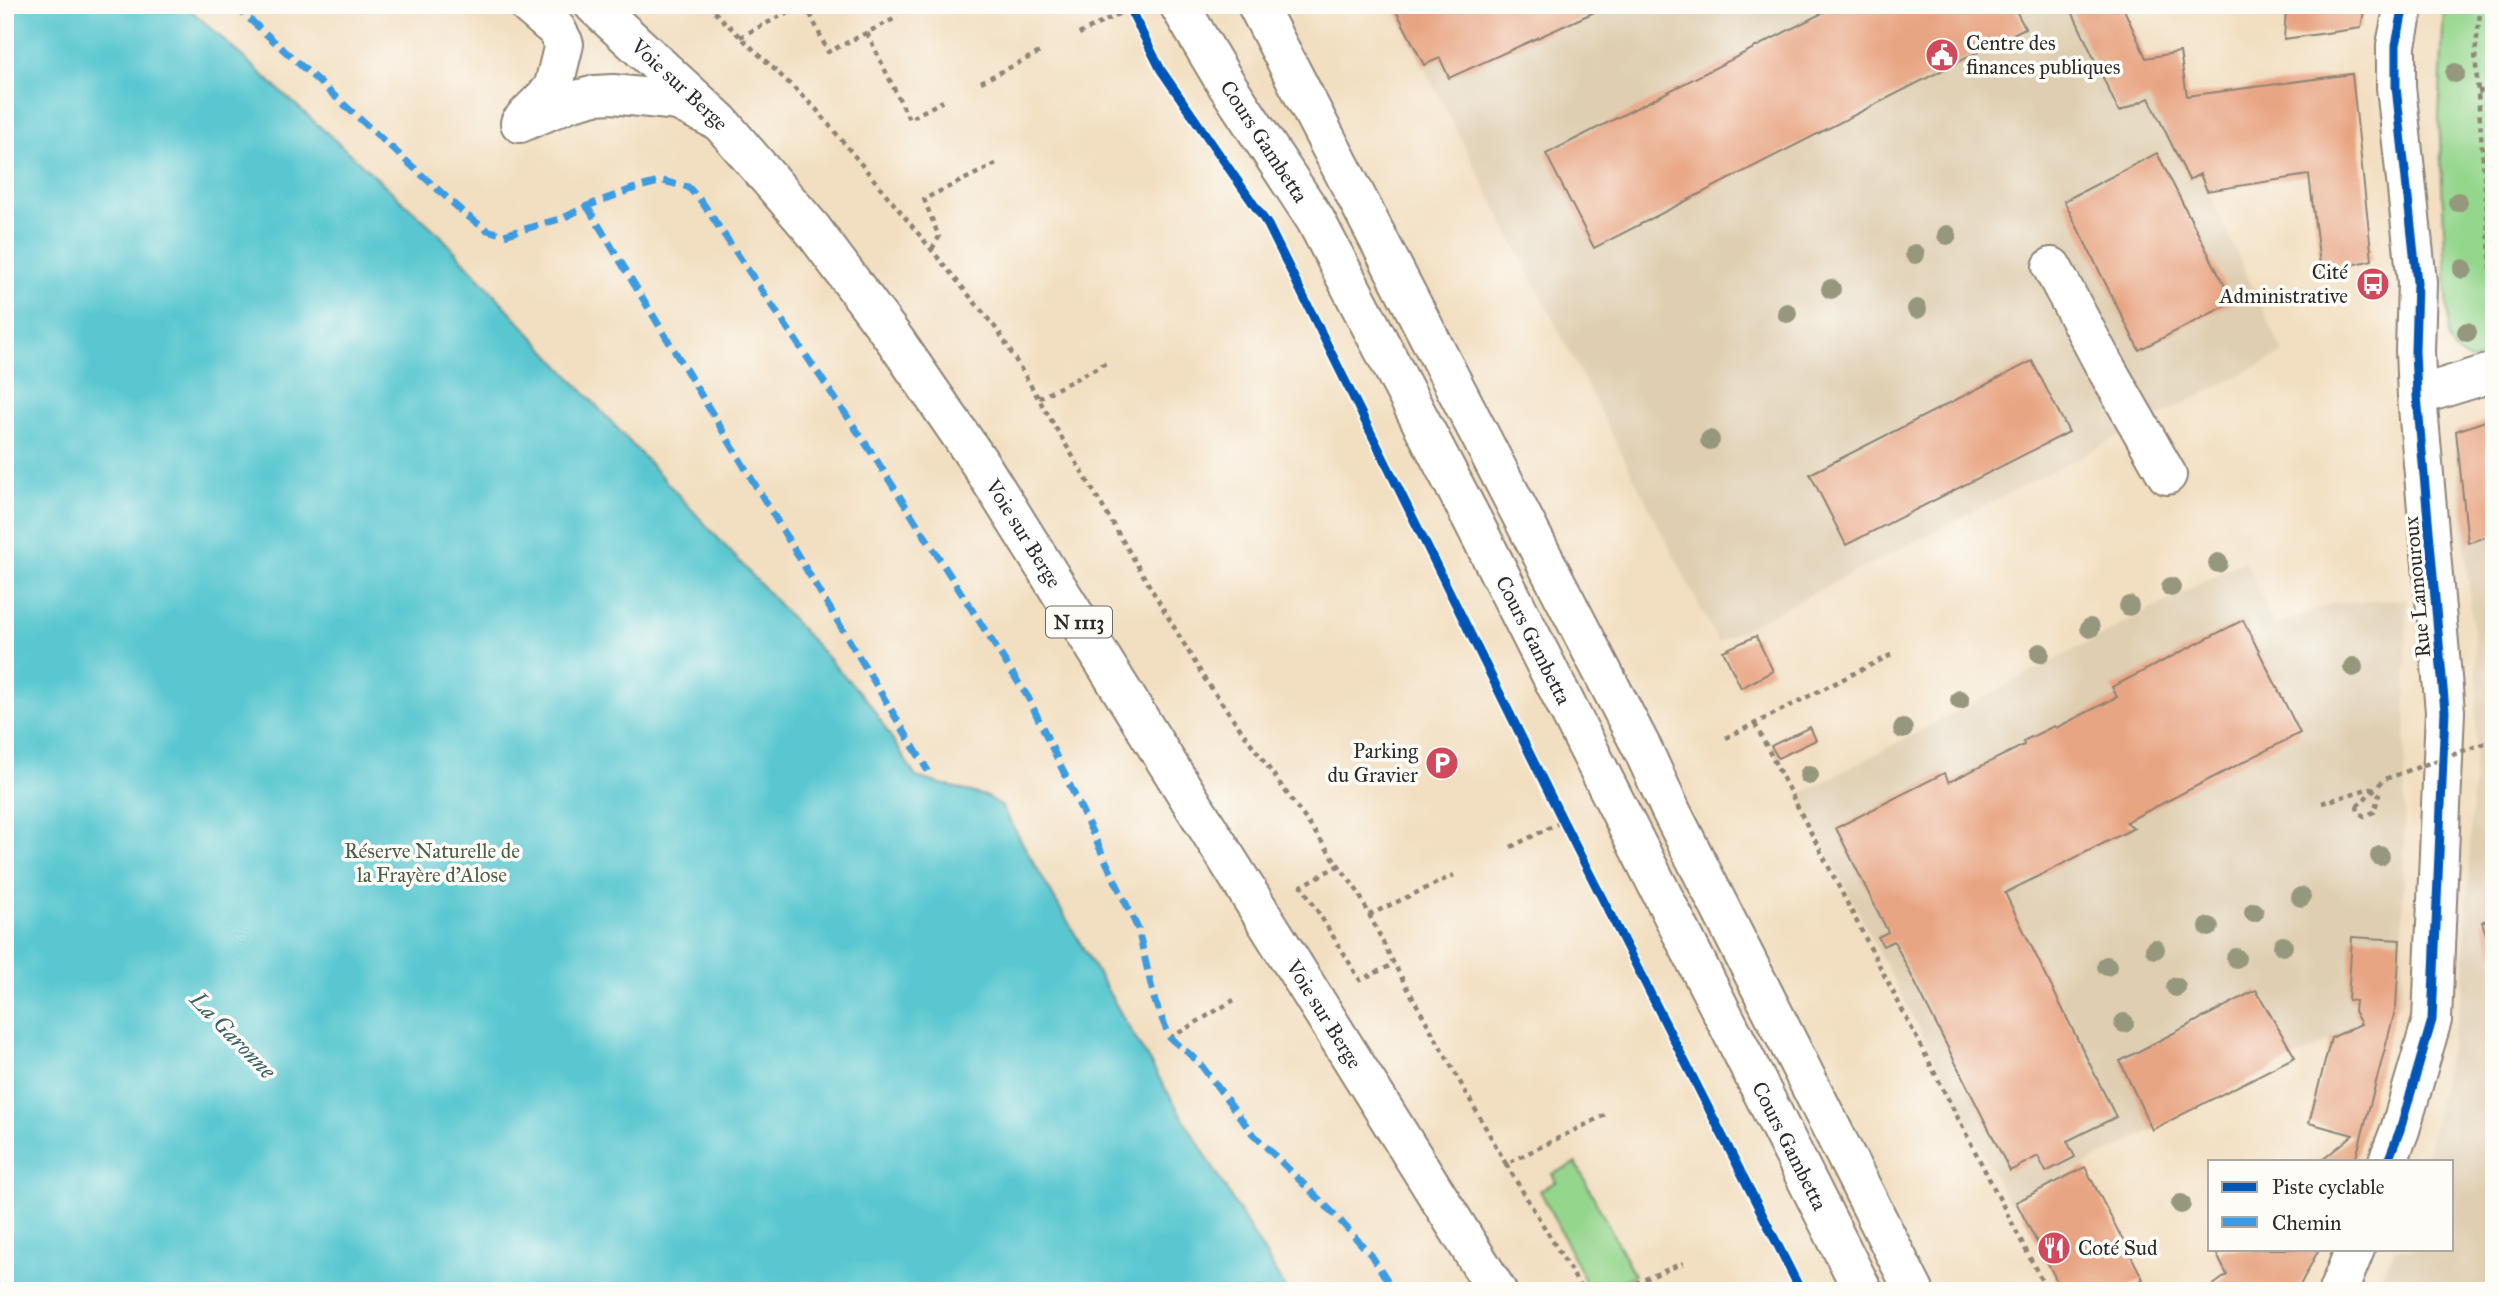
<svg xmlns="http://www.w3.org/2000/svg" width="2499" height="1296" font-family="'IM FELL Great Primer',serif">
<rect width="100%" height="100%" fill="#fdfcf7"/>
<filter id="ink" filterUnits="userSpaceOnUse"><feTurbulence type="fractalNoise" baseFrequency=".0143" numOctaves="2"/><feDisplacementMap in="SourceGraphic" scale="14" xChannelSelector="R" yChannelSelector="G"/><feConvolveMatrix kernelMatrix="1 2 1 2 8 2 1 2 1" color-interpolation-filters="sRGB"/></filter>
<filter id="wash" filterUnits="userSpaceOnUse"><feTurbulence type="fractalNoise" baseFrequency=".00686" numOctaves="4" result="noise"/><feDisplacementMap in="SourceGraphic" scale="28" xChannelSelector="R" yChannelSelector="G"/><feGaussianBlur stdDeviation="1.57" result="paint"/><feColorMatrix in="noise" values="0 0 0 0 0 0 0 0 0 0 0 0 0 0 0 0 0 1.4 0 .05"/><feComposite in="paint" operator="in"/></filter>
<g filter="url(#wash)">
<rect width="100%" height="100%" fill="#f2dec0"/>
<!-- built -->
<path fill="#dfceb1" d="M1464,5H2122L2283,353L1718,642L1406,32Z
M2494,418V1291H2374L2395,1249H2452V1161H2426L2463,988L2478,683L2454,432Z
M2245,560L2274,626L2334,603L2407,599L2402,1004L2009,1203L1798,795Z"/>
<!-- green -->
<path fill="#95d68d" stroke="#60805c" stroke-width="2" d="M2444,5H2494V355L2471,361L2455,351L2449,339L2439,118Z
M1576,1163L1634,1275L1599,1291H1590L1540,1190L1556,1182L1552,1174Z"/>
<!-- water -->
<path fill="#5ac7d0" stroke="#42797e" stroke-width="2" d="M5,5H185L440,235L870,704L916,777L988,797L1001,806L1131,1031L1287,1291H5Z"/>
<g id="blocks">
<!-- building -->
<path fill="#e8a583" d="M1393,5H1610L1449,78L1440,58L1424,65Z
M1838,5H2013L2025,28L1594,248L1546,154Z
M2069,5H2122L2146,58L2180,52L2187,96L2352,74L2372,260L2321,273L2309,175L2207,191L2200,174L2189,180L2149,98L2119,112Z
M2326,5H2365L2361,28L2284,39L2286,9Z
M2157,153L2233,302L2139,350L2064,201Z
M2032,361L2069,432L1846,545L1810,474Z
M2491,419L2494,426V534L2468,543L2456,431Z
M2243,620L2300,733L2126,822L2134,828L2005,893L2116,1117L2067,1141L2075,1157L2046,1172L2038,1156L2010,1171L1894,941L1883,946L1878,937L1888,932L1836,828L1944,773L1949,782L2024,745L2023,741L2054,726L2056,728L2117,697L2112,687Z
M1756,636L1773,671L1741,688L1723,651Z
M1810,727L1816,740L1778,758L1771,746Z
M2494,918V955H2493L2482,922Z
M2352,937L2400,940L2396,1007L2355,1161H2321L2353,1135L2309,1123L2331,1038L2361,1024L2354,1011L2355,1001L2348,1000Z
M2256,990L2295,1057L2152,1130L2120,1061Z
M2085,1167L2143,1279L2119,1291H2062L2016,1202Z
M2225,1249H2319L2297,1291H2205L2227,1275L2217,1255Z"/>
</g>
</g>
<g filter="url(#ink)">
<use href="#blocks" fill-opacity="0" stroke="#8e8476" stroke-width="2"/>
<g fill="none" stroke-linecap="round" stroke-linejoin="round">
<defs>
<path id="minor" d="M524,118L553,89L564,44L556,29L528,5
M520,123L569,102L595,95L613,94L678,101L718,121
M2052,267L2102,361L2167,475
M2417,396L2494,372
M2388,1161L2400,1130L2432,1020L2445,711L2417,396L2415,351L2417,282L2396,87V45L2404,5
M2338,1291L2355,1249"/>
<g id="major">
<path id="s1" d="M594,5L720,122L813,230L895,340L979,462L1497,1291"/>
<path id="s2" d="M1179,5L1223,79L1315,219L1474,523L1863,1291"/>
<path d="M1257,5L1644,752L1671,811L1914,1291"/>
</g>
</defs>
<!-- minor casing -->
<use href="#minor" stroke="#8e8476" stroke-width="42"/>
<!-- major casing -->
<use href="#major" stroke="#8e8476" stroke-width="42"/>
<!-- path -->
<path stroke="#8e8476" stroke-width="4.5" stroke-dasharray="5 5" stroke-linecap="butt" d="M707,5L816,109L999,332L1206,681L1358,892L1394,964L1506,1164L1605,1115
M806,5L828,52L898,17
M2481,5L2475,53L2494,310
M867,33L909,119L943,101
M1079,34L1136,5
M740,37L802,5
M981,82L1040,52
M2478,92L2494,88
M932,249L939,237L924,199L1000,162
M1039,398L1106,363
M1755,724L2047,1291
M1726,738L1893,654
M2322,803L2370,788L2375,789L2379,795L2374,812L2364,816L2358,812L2357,806
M1511,847L1563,821
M1339,865L1302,886L1360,980L1394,964
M1369,915L1454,875
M1170,1038L1234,1000
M1506,1164L1583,1291
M1617,1291L1683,1263"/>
<!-- minor -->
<use href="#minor" stroke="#fff" stroke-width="38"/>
<!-- major -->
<use href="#major" stroke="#fff" stroke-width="38"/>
<!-- path-bridge -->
<path stroke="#8e8476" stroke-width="4.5" stroke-dasharray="5 5" stroke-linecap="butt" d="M2357,806L2385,779L2494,740"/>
<!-- quiet -->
<path stroke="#3d9ce1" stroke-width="7" stroke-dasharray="14 7" stroke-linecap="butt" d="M234,5L466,215L487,230L504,235L563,218L587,206L632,189L663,181L688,187L702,202L870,450L1029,699L1138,929L1155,1002L1170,1038L1198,1061L1252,1133L1336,1216L1371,1255L1394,1291
M587,206L928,771"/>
<defs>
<path id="cycleway" d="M1128,5L1161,70L1268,225L1563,821L1801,1291
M2388,1161L2400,1130L2432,1020L2445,711L2417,396L2415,351L2417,282L2396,87V45L2404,5"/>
</defs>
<!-- cycleway casing -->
<use href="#cycleway" stroke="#fdfcf7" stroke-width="13"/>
<!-- cycleway -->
<use href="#cycleway" stroke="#0057b8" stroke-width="9"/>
</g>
<!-- trees -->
<g fill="#96987e">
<circle cx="2455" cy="73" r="10"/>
<circle cx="2458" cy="202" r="10"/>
<circle cx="1947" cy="235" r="10"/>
<circle cx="1915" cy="254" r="10"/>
<circle cx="2463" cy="269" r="10"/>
<circle cx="1831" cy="289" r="10"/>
<circle cx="1917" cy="309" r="10"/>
<circle cx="1787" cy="313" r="10"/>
<circle cx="2467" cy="332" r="10"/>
<circle cx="1710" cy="440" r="10"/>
<circle cx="2218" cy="563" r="10"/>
<circle cx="2171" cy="587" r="10"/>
<circle cx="2129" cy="606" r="10"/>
<circle cx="2090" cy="628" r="10"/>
<circle cx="2040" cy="653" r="10"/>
<circle cx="2353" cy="667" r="10"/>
<circle cx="1960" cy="700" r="10"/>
<circle cx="1903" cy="729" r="10"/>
<circle cx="1809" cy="775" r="10"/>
<circle cx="2380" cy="856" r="10"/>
<circle cx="2301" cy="897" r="10"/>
<circle cx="2254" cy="912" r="10"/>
<circle cx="2209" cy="927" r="10"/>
<circle cx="2283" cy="946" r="10"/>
<circle cx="2155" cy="949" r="10"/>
<circle cx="2236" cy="958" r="10"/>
<circle cx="2107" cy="966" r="10"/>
<circle cx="2176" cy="987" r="10"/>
<circle cx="2124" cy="1023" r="10"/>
<circle cx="2181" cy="1204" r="10"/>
</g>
</g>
<!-- icons -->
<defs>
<symbol id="civic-disc" viewBox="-11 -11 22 22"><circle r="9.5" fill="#d1495b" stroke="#fdfcf7"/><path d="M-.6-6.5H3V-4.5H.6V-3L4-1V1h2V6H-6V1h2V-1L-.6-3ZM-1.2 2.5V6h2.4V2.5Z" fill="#fff"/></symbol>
<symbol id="bus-disc" viewBox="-11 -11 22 22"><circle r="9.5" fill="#d1495b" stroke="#fdfcf7"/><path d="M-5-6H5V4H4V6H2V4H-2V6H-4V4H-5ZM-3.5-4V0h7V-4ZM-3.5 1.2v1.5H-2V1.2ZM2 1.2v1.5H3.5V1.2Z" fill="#fff"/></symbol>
<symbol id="parking-disc" viewBox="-11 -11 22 22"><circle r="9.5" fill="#d1495b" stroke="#fdfcf7"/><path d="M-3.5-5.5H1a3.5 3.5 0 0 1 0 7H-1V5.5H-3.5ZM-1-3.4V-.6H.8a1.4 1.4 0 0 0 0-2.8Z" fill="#fff"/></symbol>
<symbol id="restaurant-disc" viewBox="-11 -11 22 22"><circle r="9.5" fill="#d1495b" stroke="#fdfcf7"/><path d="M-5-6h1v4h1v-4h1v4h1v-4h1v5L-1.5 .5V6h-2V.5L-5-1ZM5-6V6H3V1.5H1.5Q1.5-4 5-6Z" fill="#fff"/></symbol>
</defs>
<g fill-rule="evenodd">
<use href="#civic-disc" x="1923" y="36" width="38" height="38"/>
<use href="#bus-disc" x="2354" y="265" width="38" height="38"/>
<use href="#parking-disc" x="1423" y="744" width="38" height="38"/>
<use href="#restaurant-disc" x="2035" y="1229" width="38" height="38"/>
</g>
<g text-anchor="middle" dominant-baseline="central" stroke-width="7" stroke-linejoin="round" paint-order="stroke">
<!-- shield labels -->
<rect fill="#fdfcf7" stroke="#6a6a68" stroke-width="2" x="1046" y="606.5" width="66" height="31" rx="5"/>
<g font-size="19" font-weight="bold" fill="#2b2b2b">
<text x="1079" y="622">N 1113</text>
</g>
<!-- poi labels -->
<g font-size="21" fill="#2b2b2b" stroke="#fdfcf7" text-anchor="start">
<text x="1966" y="43">Centre des<tspan x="1966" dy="24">finances publiques</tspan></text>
<text x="2348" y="272" text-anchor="end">Cité<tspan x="2348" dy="24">Administrative</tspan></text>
<text x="1418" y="751" text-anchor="end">Parking<tspan x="1418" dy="24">du Gravier</tspan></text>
<text x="2078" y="1248">Coté Sud</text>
</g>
<!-- street labels -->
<g font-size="21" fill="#2b2b2b" stroke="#fdfcf7">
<text stroke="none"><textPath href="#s1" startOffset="117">Voie sur Berge</textPath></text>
<text stroke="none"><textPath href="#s2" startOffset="161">Cours Gambetta</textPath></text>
<text stroke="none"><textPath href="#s1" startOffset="684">Voie sur Berge</textPath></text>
<text transform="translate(2417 587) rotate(-95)">Rue Lamouroux</text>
<text stroke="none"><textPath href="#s2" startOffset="728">Cours Gambetta</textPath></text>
<text stroke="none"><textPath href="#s1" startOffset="1251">Voie sur Berge</textPath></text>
<text stroke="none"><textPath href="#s2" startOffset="1295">Cours Gambetta</textPath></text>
</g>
<!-- park labels -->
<g font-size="21" fill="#4b5e48" stroke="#fdfcf7">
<text x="432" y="851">Réserve Naturelle de<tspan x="432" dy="24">la Frayère d'Alose</tspan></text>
</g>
<!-- water labels -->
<g font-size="23" font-style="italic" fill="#3b6265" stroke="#fdfcf7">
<text transform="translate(233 1035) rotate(46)">La Garonne</text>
</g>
</g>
<!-- margin -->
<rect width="2499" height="1296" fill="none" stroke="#fdfcf7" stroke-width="28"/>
<!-- legend -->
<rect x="2208" y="1160" width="245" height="91" fill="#fdfcf7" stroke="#a9a8a5" stroke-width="2"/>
<rect x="2222" y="1182" width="35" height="10" fill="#0057b8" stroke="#a9a8a5" stroke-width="2"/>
<text x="2272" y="1194" font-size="21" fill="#2b2b2b">Piste cyclable</text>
<rect x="2222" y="1217" width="35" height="10" fill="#3d9ce1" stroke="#a9a8a5" stroke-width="2"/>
<text x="2272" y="1230" font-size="21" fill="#2b2b2b">Chemin</text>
</svg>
